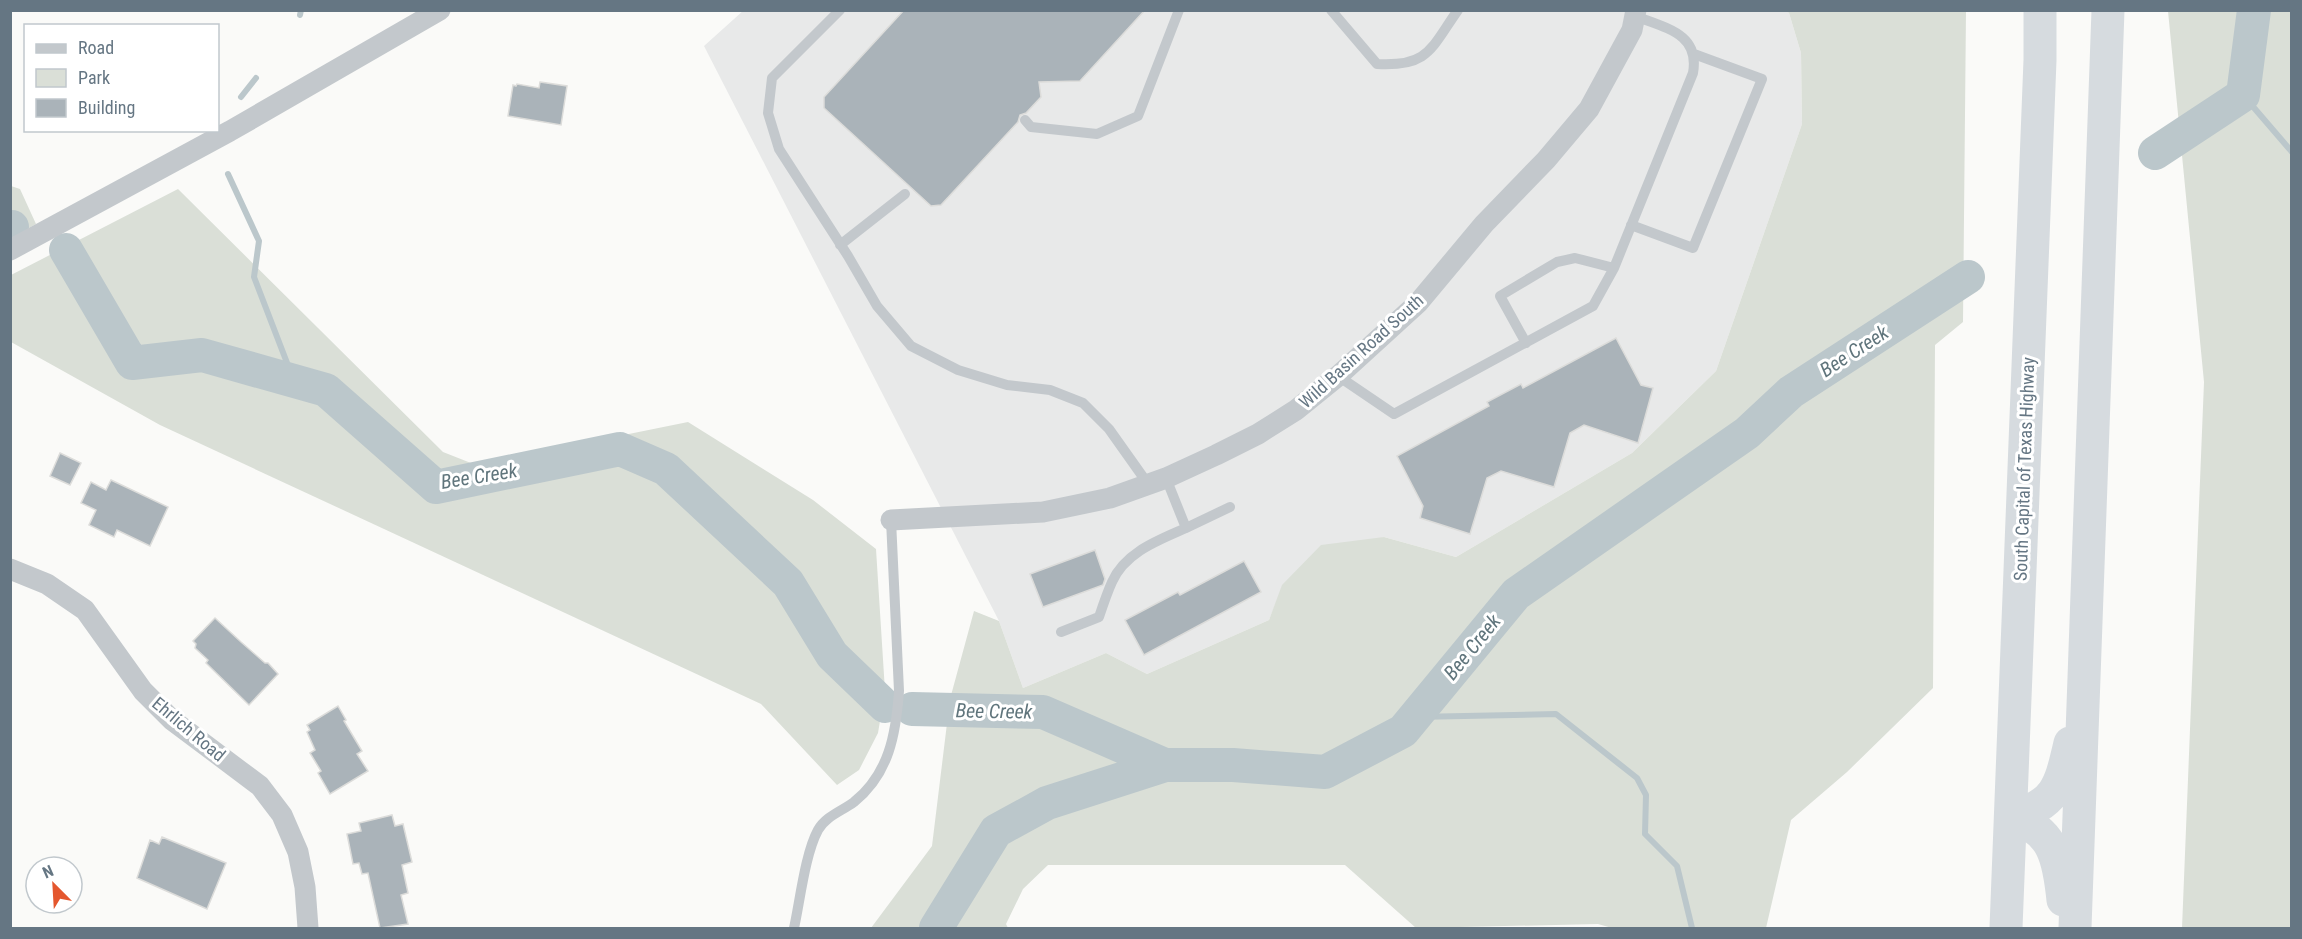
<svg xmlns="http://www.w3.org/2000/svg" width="2302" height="939" font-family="'Roboto Condensed',sans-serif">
<rect width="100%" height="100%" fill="#fafaf8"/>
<!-- built -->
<path fill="#e8e9e9" d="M744,10H1674V12L1786,11L1789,13L1801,53L1802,124L1716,371L1632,453L1456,557L1384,537L1283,585L1269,620L1147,674L1106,653L1023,688L999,621L704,46Z"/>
<!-- green -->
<path fill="#dadfd7" d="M1786,11H1966L1963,322L1935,345L1933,688L1847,772L1791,820L1766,928H1612L1598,924L1416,928L1345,865H1048L1023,889L1006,924L1008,928H871L932,846L950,699L974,611L999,621L1023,688L1106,653L1147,674L1269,620L1282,585L1321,545L1384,537L1456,557L1632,453L1716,371L1802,124L1801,53L1789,13Z
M2168,11H2291V928H2182L2204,382Z
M11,186L20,189L36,224L11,238Z
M178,189L443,452L476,465L688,422L813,500L876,549L885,691L878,733L859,770L837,785L761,704L160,425L11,342V275Z"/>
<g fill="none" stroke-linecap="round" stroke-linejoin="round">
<!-- stream -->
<path stroke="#bbc7cb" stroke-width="6" d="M300,15L301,10
M2243,95L2292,152
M241,97L256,78
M228,174L259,241L254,277L294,381
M1415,717L1556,714L1637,778L1646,795L1645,834L1677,866L1692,928"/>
<!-- river -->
<path stroke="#bbc7cb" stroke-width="34" d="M2155,153L2243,95L2254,10
M10,227H12
M66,250L132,363L202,355L326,390L436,487L620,449L666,469L788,583L832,655L885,706
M912,709L1043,712L1165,765H1233L1325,772L1403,731L1516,594L1747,433L1791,392L1968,277
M936,928L996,831L1047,803L1165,765"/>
</g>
<!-- building -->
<path fill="#aab3b9" stroke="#dcdcda" stroke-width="1.5" d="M904,10H1145L1080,81L1039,82L1041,97L1026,113L1020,115L1018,122L941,205L931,206L824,108V97Z
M540,82L567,86L561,125L508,116L513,85L516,86L517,84L539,88Z
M1616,338L1641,385L1653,388L1638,443L1584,425L1570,433L1554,487L1501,471L1487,478L1470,534L1420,518L1423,506L1397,456L1489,406L1487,402L1521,384L1523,388Z
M60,453L81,463L70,485L50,476Z
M111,480L168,507L150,546L117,530L114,537L89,525L96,510L81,503L91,482L106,490Z
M1095,550L1105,579L1103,585L1043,607L1030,574Z
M1244,561L1261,592L1144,655L1125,620L1178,592L1180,595Z
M215,618L241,642L265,663H268L278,674L249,705L206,663L208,660L195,648L196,644L193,641Z
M338,706L346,720L344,721L362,751L357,754L368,771L330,794L318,773L321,771L310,753L315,750L307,732L310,730L307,725Z
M392,815L395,826L403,824L412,862L402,865L408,893L401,895L408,924L380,928L368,873L362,874L359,863L353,864L347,834L361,831L359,823Z
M162,837L226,863L207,909L137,878L150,840L159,844Z"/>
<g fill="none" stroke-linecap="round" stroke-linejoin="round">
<!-- service -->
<path stroke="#c3c8cc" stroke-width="10" d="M840,10L772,78L768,113L779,149L848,256L877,306L911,346L958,370L1007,385L1050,390L1083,403L1109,429L1148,484
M1331,10L1377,64C1429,67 1431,48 1458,10
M1025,120L1031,127L1097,134L1138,116L1179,10
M1631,225L1693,248L1762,79L1694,54
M840,245L905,194
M1526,343L1500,296L1557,262L1575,258L1614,268
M1338,376L1394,414L1593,306L1614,268L1693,73C1700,33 1665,28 1635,16
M1166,478L1186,528L1230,507
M1061,632L1099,617C1103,605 1107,593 1112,582C1125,552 1159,540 1186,528
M794,928C800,901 805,854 818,830C826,816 842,811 854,802C889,774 896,734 899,691L891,520"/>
<!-- minor -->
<path stroke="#c3c8cc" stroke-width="21" d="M10,250L230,131L440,10
M891,520L1043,512L1110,498L1166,478L1216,455L1258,434L1296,410L1338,376L1418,303L1484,224L1546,160L1589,109L1632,30L1636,10
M10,569L47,584L85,610L143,691L172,720L260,786L282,815L298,852L305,887L308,928"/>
<!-- trunk -->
<path stroke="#d6dbdf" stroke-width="33" d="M2011,817C2057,804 2060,786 2070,743
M2011,817C2054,829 2059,860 2063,900
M2006,928L2040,60V10
M2075,928L2108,10"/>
</g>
<g text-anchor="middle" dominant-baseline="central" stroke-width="6" stroke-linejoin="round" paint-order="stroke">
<!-- street labels -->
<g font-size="18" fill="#657683" stroke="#fff">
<text transform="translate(1361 351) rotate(-42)">Wild Basin Road South</text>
<text transform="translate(2024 469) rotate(-88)">South Capital of Texas Highway</text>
<text transform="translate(189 729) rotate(40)">Ehrlich Road</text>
</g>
<!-- water labels -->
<g font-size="20" font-style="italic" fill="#60757c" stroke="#fff">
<text transform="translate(1854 351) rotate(-33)">Bee Creek</text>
<text transform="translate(479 476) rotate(-9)">Bee Creek</text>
<text transform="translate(1472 647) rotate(-51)">Bee Creek</text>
<text transform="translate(994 711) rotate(1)">Bee Creek</text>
</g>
</g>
<!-- border -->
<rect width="2302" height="939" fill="none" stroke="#657683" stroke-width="24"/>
<!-- legend -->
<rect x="24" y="24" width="195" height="108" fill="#ffffff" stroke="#c1c8cd" stroke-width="1.5"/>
<rect x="36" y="44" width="30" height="9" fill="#c3c8cc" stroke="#c1c8cd" stroke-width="1.5"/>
<text x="78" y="54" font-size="18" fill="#657683">Road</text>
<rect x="36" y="69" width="30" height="18" fill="#dadfd7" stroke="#c1c8cd" stroke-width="1.5"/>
<text x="78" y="84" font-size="18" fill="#657683">Park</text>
<rect x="36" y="99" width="30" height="18" fill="#aab3b9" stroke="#c1c8cd" stroke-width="1.5"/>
<text x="78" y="114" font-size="18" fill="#657683">Building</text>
<!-- north arrow -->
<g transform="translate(54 885) rotate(336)"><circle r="28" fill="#ffffff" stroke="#c1c8cd" stroke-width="1.5"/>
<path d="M0-4.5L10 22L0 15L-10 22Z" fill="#e4572e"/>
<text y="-9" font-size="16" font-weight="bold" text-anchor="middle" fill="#657683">N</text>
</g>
</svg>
